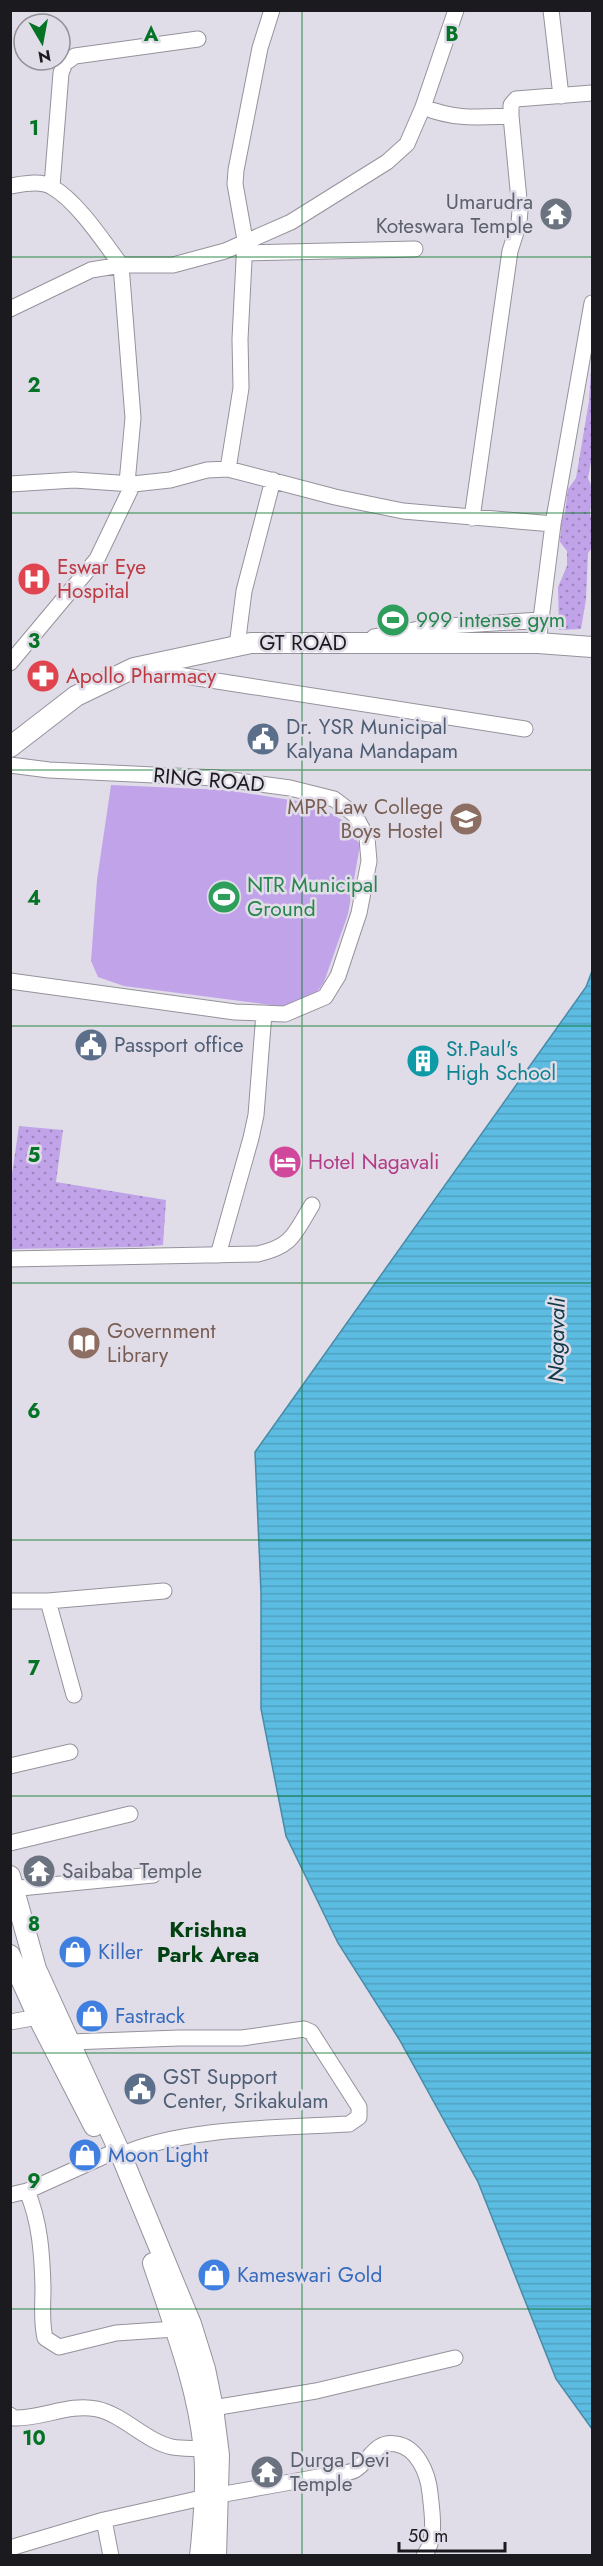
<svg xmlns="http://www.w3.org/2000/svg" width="603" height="2566" font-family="Jost,sans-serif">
<defs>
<pattern id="park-dots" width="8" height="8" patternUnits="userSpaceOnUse" patternTransform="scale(1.5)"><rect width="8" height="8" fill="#c1a3e9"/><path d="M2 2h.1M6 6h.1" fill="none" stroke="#9c84bc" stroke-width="1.8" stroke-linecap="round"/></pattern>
<pattern id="water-rules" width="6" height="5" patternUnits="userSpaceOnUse" patternTransform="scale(1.5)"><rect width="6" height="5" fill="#5cbce2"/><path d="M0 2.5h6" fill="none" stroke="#4fa1c1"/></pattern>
</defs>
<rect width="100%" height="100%" fill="#e1dde8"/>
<!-- park -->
<path fill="url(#park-dots)" d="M592,353V457L588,478L592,488L590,515L592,517V548L588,553L586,599L581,629L559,630L558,587L567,566V551L560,542L562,516L565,513L568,489L576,478L589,401Z
M19,1126L63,1130L56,1182L166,1200L163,1245L140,1247L11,1249V1181Z"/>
<!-- pitch -->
<path fill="#c1a3e9" d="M111,785L226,790L316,804L345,822L360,845L348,914L324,982L313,998L287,1007L124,986L98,977L91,961L97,880Z"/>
<!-- water -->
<path fill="url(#water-rules)" stroke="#488ba7" stroke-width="1.5" d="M592,971V2429L556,2379L478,2182L399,2039L338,1943L286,1836L261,1709V1593L255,1452L586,987Z"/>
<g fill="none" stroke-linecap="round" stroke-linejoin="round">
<defs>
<path id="minor" d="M551,10L561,96
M423,107C456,120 477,117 511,116V105L516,99L592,93
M10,186C23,184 41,180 52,187C78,202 103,241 121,265H173L225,251L291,222L387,162L407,144L423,107L456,10
M52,186L61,73L65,63L75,56L198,39
M245,253L415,249
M10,309L91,270L121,265L133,418L127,483
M228,469L241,388L240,339L245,240L235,184L236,170L260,48L272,10
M10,484L74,480L133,484L170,480L207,470L228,469L335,497L403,511L553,524
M472,518L510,251L519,223L520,210L511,116
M374,637L432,627L541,620
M538,643L553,524L592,303
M237,646L244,591L273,480
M10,663L97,559L133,484
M140,669L525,729
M10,765L49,770L217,778L290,788L334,799L355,815L367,838L369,861L359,913L338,976L325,997L285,1014L235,1012L10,981
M218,1255L251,1138L256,1115L264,1013
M10,1259L258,1254C293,1246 294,1234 312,1205
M10,1601H48L164,1591
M48,1601L74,1695
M10,1766L70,1752
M10,1843L130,1814
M10,1889L153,1875
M10,2022L38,2017
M70,2042L179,2038H242L304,2029L311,2032L359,2107V2117L349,2124C281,2128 182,2127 121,2155
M27,2191C40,2222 42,2253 43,2287C43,2305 41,2321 45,2338L59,2347L116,2333L175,2329
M10,2195L27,2191L109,2154
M213,2408L316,2391L455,2358
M10,2415L14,2418C42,2419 69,2403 97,2409C124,2415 145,2441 172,2447C182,2449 194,2448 204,2449
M219,2495C254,2489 289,2482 324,2476C333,2474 348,2474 355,2470C370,2461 375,2440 396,2444C417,2447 428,2473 430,2493C432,2513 437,2538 424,2556
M104,2520L111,2556
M10,2548L104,2520L206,2497"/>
<path id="major" d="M10,747L76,696L134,668L251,643H538L592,647
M10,1876L36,1969L121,2155L191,2324L205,2369L213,2408L219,2455L216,2556
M10,1955L38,2017L94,2126
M153,2263C173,2323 198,2386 204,2450C207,2485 204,2520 200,2556"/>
</defs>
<!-- minor casing -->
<use href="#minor" stroke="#96929c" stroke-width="17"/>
<!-- major casing -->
<use href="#major" stroke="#96929c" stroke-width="22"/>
<!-- minor -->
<use href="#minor" stroke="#fff" stroke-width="15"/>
<!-- major -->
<use href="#major" stroke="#fff" stroke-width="20"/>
</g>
<!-- grid -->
<path fill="none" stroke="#047326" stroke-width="1.5" stroke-opacity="0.55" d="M302,10V2556M10,257H592M10,513H592M10,770H592M10,1026H592M10,1283H592M10,1540H592M10,1796H592M10,2053H592M10,2309H592"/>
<!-- icons -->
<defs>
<symbol id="temple-disc" viewBox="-11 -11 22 22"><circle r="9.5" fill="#6b7280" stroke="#e1dde8"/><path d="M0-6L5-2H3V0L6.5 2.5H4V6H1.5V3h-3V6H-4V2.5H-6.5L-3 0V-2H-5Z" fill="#fff"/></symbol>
<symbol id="hospital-disc" viewBox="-11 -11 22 22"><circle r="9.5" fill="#e0444e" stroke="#e1dde8"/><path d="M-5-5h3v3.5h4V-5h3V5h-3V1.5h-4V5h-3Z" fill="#fff"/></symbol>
<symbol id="stadium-disc" viewBox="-11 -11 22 22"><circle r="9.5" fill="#2e9e5b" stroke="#e1dde8"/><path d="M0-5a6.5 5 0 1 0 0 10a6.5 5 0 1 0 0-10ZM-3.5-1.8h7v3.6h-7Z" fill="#fff"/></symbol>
<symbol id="pharmacy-disc" viewBox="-11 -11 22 22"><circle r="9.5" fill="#e0444e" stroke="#e1dde8"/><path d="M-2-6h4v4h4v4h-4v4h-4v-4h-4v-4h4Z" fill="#fff"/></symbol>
<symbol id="civic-disc" viewBox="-11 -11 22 22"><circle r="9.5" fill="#5c6f8a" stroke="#e1dde8"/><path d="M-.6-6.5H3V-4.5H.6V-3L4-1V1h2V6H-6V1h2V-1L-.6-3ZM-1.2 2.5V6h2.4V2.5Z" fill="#fff"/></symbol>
<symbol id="university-disc" viewBox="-11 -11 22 22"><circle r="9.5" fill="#8d6e63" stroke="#e1dde8"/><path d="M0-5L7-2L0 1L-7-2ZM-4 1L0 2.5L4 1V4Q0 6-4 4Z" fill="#fff"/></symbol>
<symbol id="building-disc" viewBox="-11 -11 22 22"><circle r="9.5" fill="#0f9aa8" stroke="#e1dde8"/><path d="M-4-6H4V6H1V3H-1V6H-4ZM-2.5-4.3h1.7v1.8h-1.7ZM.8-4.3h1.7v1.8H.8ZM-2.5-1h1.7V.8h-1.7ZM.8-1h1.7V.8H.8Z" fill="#fff"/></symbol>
<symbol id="hotel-disc" viewBox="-11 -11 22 22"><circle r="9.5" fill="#d1479c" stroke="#e1dde8"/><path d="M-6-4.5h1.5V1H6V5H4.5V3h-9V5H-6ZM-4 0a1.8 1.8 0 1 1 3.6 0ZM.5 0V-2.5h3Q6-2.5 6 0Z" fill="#fff"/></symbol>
<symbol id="library-disc" viewBox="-11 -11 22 22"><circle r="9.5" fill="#8d6e63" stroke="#e1dde8"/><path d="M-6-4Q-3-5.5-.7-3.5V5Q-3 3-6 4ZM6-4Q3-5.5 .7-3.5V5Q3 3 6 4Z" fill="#fff"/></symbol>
<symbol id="shop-disc" viewBox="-11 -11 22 22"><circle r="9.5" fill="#3f7fe0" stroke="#e1dde8"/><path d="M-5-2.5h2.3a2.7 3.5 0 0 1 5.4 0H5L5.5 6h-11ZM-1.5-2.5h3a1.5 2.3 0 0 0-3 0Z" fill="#fff"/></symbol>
</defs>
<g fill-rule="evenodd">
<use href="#temple-disc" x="537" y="195" width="38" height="38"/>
<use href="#hospital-disc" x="15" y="560" width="38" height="38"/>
<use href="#stadium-disc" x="374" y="601" width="38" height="38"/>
<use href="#pharmacy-disc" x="24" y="657" width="38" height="38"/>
<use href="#civic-disc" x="244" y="720" width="38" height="38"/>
<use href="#university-disc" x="447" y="800" width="38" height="38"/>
<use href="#stadium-disc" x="205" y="878" width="38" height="38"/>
<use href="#civic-disc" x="72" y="1026" width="38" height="38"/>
<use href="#building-disc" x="404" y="1042" width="38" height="38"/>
<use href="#hotel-disc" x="266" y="1143" width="38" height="38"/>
<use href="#library-disc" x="65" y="1324" width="38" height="38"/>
<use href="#temple-disc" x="20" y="1852" width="38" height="38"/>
<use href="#shop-disc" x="56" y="1933" width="38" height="38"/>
<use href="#shop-disc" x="73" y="1997" width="38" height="38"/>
<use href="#civic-disc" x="121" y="2070" width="38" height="38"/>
<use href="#shop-disc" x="66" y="2136" width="38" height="38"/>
<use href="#shop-disc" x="195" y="2256" width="38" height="38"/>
<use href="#temple-disc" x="248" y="2453" width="38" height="38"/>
</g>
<g text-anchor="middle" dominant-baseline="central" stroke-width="5" stroke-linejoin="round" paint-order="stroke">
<!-- worship labels -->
<g font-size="21" fill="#5b616d" stroke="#e1dde8" text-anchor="start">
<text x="533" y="202" text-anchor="end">Umarudra<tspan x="533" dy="24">Koteswara Temple</tspan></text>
<text x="62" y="1871">Saibaba Temple</text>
<text x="290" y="2460">Durga Devi<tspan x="290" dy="24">Temple</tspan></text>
</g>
<!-- health labels -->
<g font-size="21" fill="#be3a42" stroke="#e1dde8" text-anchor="start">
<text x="57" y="567">Eswar Eye<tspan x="57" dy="24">Hospital</tspan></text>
<text x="66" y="676">Apollo Pharmacy</text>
</g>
<!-- leisure labels -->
<g font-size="21" fill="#27864d" stroke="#e1dde8" text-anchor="start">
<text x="416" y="620">999 intense gym</text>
<text x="247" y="885">NTR Municipal<tspan x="247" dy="24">Ground</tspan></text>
</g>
<!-- street labels -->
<g font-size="21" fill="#1b1a1e" stroke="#e1dde8">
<text x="303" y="643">GT ROAD</text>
<text transform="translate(209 780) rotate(5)">RING ROAD</text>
</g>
<!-- service labels -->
<g font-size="21" fill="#4e5e75" stroke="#e1dde8" text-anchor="start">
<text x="286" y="727">Dr. YSR Municipal<tspan x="286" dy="24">Kalyana Mandapam</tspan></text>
<text x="114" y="1045">Passport office</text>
<text x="163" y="2077">GST Support<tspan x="163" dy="24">Center, Srikakulam</tspan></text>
</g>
<!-- education labels -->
<g font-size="21" fill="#785e54" stroke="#e1dde8" text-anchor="end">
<text x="443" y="807">MPR Law College<tspan x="443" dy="24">Boys Hostel</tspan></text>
<text x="107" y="1331" text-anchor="start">Government<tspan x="107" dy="24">Library</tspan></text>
</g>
<!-- culture labels -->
<g font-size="21" fill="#0d838f" stroke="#e1dde8" text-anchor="start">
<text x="446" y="1049">St.Paul's<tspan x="446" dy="24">High School</tspan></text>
</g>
<!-- hotel labels -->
<g font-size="21" fill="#b23c85" stroke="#e1dde8" text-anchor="start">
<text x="308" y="1162">Hotel Nagavali</text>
</g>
<!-- shop labels -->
<g font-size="21" fill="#366cbe" stroke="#e1dde8" text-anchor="start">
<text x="98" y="1952">Killer</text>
<text x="115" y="2016">Fastrack</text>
<text x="108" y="2155">Moon Light</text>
<text x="237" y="2275">Kameswari Gold</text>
</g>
<!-- water labels -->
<g font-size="22" font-style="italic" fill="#0e3a4a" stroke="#e1dde8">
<text transform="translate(556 1340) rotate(-89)">Nagavali</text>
</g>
<!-- neighbourhood labels -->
<g font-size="22" font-weight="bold" fill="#004211" stroke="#e1dde8">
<text x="208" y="1929">Krishna<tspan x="208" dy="25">Park Area</tspan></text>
</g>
</g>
<g font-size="20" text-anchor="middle" font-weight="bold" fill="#047326" stroke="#e1dde8" stroke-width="5" stroke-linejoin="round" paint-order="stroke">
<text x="151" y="41">A</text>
<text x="452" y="41">B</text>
<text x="34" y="135">1</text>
<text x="34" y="392">2</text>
<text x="34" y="648">3</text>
<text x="34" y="905">4</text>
<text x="34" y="1162">5</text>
<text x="34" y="1418">6</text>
<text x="34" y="1675">7</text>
<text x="34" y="1931">8</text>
<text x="34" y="2188">9</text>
<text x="34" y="2445">10</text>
</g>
<!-- border -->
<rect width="603" height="2566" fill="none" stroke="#1b1a1e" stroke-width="24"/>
<!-- north arrow -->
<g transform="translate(42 42) rotate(170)"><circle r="28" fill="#e1dde8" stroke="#928f97" stroke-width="1.5"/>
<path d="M0-4.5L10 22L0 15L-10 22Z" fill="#047326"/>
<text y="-9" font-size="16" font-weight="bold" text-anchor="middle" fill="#1b1a1e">N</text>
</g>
<!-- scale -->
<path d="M399 2542v9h106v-9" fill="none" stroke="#1b1a1e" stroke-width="3"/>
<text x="408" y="2542" font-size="18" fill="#1b1a1e" stroke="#e1dde8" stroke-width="4.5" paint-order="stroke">50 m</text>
</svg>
